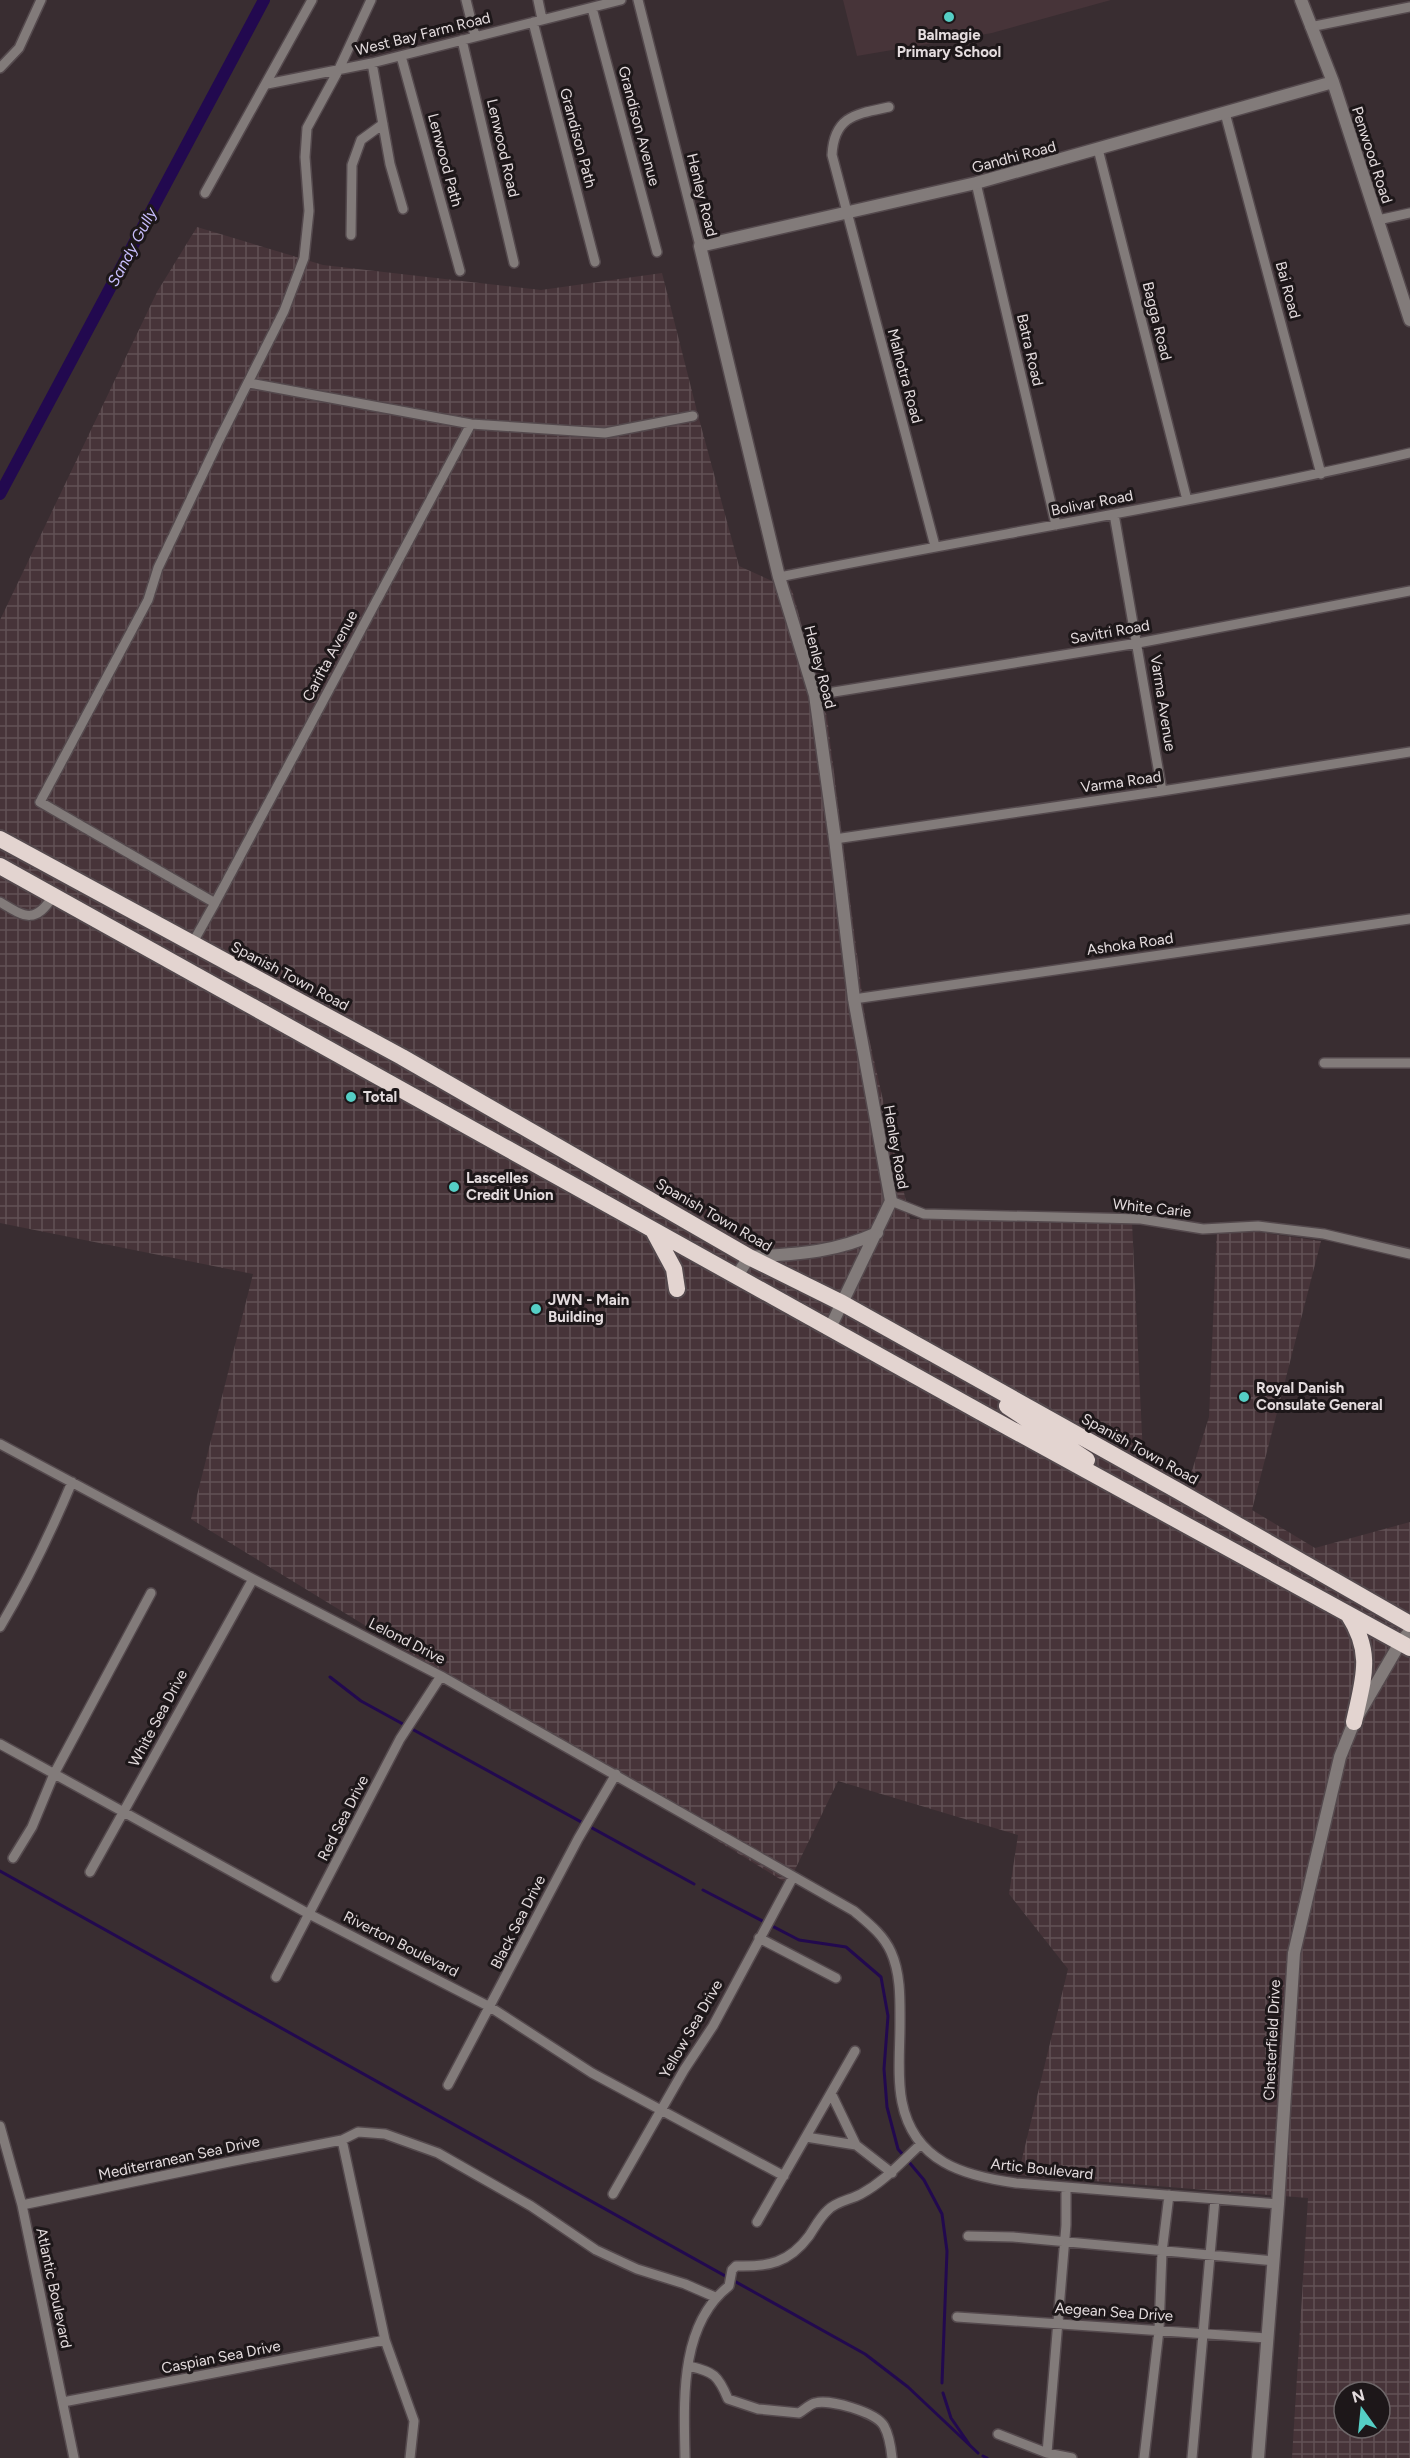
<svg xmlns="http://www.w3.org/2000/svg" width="1410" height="2458" font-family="Figtree,sans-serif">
<defs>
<pattern id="industrial-grid" width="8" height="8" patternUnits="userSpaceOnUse" patternTransform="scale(1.5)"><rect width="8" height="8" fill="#473439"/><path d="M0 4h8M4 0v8" fill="none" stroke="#615155"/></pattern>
</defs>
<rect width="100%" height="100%" fill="#392d31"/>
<!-- built -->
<path fill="#473439" d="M843,0H1111L992,33L857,56Z"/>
<!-- industrial -->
<path fill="url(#industrial-grid)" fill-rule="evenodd" d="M197,227L323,265L541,290L662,273L698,415L739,566L792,590L827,717L866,1025L910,1219L1132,1222L1143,1456L1188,1483L1209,1417L1217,1226L1321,1241L1252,1510L1315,1548L1410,1522V2458H1292L1308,2198L1018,2175L1068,1969L1009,1894L1018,1835L838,1781L788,1884L191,1519L253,1274L0,1223V620L157,292ZM1344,2392H1380V2428H1344Z"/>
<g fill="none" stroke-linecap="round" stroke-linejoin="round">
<!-- stream -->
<path stroke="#22094f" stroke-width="3" d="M330,1677L361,1701L694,1884
M0,1871L865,2354L908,2387L978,2453
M703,1890L799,1940L846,1947L881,1977L888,2016L884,2069L887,2107L898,2149L924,2180L942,2214L947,2251L942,2383
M943,2393L951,2418L969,2444
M983,2456L987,2458"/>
<!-- canal -->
<path stroke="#22094f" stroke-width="12" d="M0,494L264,0"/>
<defs>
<path id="minor" d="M466,0L475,36
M538,0L542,19
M638,0L700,246
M592,8L657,252
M533,22L595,262
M1310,27L1410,7
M462,40L514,263
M401,56L460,271
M372,63L390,164L403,209
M0,68L19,48L41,0
M267,84L372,63L621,0
M889,107C856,114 834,116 832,155L935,546
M1225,113L1321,474
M1098,149L1187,500
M976,183L1056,525
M205,193L312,0
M1378,220L1410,213
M351,235L352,165L361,140L383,124
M249,383L471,424L605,433L693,416
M1114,514L1162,791
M779,577C989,535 1201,502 1410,453
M815,695L1138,643L1410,591
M835,839L1162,791L1410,752
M0,902C26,918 35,924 54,895
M215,903L471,424
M192,944L215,903L40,802L148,600L158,568L218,442L284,311L304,258L309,211L305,157L307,128L338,71L371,0
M854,999L1410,919
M1324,1063H1410
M891,1201L924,1214L1141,1219L1203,1229L1258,1226L1324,1234L1410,1254
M0,1444L253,1579L441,1676L854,1911C868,1923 883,1934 891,1952C901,1974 900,2001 900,2024C900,2050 897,2077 902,2102C914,2162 964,2176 1016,2183L1278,2204
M0,1627C28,1580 51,1532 72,1482
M0,1744L309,1914L490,2007L592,2073L784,2176
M13,1858L32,1827L54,1774L151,1593
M90,1872L253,1579
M759,1938L836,1978
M276,1977L400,1739L441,1676
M448,2085L578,1839L616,1774
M831,2093L856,2145
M0,2126L22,2205L74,2458
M806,2137L856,2145L892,2173
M342,2140L385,2340L414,2421L410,2458
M613,2194L684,2070L713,2026L793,1877
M22,2205L229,2162L342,2140L358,2132L385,2134L438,2153L531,2206L596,2250L637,2269L685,2284L715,2297
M757,2222L855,2051
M968,2236L1013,2237L1274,2261
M957,2317L1267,2338
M689,2366C714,2372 718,2375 728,2399L758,2409L799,2413C804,2410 810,2404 815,2403C830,2399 876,2412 884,2426C889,2435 891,2448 892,2458
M63,2402L385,2340
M998,2434L1047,2453L1072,2458
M1047,2453L1066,2225V2187
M685,2458C684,2401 679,2325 729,2286L732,2270L736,2266C768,2267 789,2263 809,2236C815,2227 820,2217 828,2210C837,2201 850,2200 861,2194C885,2181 901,2162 921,2144
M1144,2458L1159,2330L1162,2252L1169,2195
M1192,2458L1215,2199"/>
<path id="tertiary" d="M1301,0L1333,82L1410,320
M737,1276L749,1257C795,1254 834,1253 877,1233
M830,1328L891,1201L854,999L835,839L815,695L779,577L700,246L976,183L1333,82
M1258,2458L1278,2204L1294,1953L1340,1757L1354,1722L1400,1643L1410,1631"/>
<path id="trunk" d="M0,839L402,1057L749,1257L842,1303L1180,1492L1410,1624
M0,866L982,1413L1410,1648
M654,1232L674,1269L677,1289
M1007,1406L1087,1460
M1348,1614C1374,1654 1363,1679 1354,1722"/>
</defs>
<!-- minor casing -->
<use href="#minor" stroke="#54494d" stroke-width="12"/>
<!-- tertiary casing -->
<use href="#tertiary" stroke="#54494d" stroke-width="15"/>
<!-- trunk casing -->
<use href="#trunk" stroke="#54494d" stroke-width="20"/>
<!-- minor -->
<use href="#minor" stroke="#827b7a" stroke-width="9"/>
<!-- tertiary -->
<use href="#tertiary" stroke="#827b7a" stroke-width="12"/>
<!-- trunk -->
<use href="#trunk" stroke="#e3d4d0" stroke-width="16"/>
</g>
<!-- markers -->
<g fill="#55cec5" stroke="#1d1719" stroke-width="2">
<circle cx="949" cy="17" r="6"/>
<circle cx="351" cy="1097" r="6"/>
<circle cx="454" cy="1187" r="6"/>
<circle cx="536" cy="1309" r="6"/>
<circle cx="1244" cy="1397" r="6"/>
</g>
<g text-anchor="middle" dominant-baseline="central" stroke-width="6" stroke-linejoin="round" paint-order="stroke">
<!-- street labels -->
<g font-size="15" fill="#e4dcde" stroke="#1d1719">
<text transform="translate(423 34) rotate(-14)">West Bay Farm Road</text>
<text transform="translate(639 126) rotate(75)">Grandison Avenue</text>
<text transform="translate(578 138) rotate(75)">Grandison Path</text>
<text transform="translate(503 148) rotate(77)">Lenwood Road</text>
<text transform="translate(1372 155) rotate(72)">Penwood Road</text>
<text transform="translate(1014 157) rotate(-15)">Gandhi Road</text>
<text transform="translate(445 160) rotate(75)">Lenwood Path</text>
<text transform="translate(702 195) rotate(76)">Henley Road</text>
<text transform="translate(1288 290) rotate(75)">Bai Road</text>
<text transform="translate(1157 321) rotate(76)">Bagga Road</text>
<text transform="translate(1030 350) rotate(77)">Batra Road</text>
<text transform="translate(905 376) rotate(75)">Malhotra Road</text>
<text transform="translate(1092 503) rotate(-11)">Bolivar Road</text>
<text transform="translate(1110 632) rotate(-10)">Savitri Road</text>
<text transform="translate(330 656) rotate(-62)">Carifta Avenue</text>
<text transform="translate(820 667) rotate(75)">Henley Road</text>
<text transform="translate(1163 703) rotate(81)">Varma Avenue</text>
<text transform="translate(1121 782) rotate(-8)">Varma Road</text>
<text transform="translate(1130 944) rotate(-8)">Ashoka Road</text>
<text transform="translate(290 976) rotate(28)">Spanish Town Road</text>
<text transform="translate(896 1147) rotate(80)">Henley Road</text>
<text transform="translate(1152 1208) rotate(6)">White Carie</text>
<text transform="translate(714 1215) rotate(30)">Spanish Town Road</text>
<text transform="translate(1140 1449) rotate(29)">Spanish Town Road</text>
<text transform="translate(407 1641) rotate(27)">Lelond Drive</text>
<text transform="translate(158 1718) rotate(-62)">White Sea Drive</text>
<text transform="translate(343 1818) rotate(-63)">Red Sea Drive</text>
<text transform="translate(518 1922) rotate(-63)">Black Sea Drive</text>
<text transform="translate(401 1944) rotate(27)">Riverton Boulevard</text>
<text transform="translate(691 2029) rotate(-60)">Yellow Sea Drive</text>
<text transform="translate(1272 2040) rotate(-87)">Chesterfield Drive</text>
<text transform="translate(179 2158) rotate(-12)">Mediterranean Sea Drive</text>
<text transform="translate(1042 2169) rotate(6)">Artic Boulevard</text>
<text transform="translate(54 2288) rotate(78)">Atlantic Boulevard</text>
<text transform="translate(1114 2312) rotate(4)">Aegean Sea Drive</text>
<text transform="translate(221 2357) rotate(-11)">Caspian Sea Drive</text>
</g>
<!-- poi labels -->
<g font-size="15" font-weight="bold" fill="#e4dcde" stroke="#1d1719" text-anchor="start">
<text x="949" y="35" text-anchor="middle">Balmagie<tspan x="949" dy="17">Primary School</tspan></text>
<text x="363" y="1097">Total</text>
<text x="466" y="1178">Lascelles<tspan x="466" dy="17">Credit Union</tspan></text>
<text x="548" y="1300">JWN - Main<tspan x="548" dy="17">Building</tspan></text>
<text x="1256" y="1388">Royal Danish<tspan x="1256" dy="17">Consulate General</tspan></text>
</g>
<!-- water labels -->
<g font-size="16" font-style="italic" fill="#c8befd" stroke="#1d1719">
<text transform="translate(132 247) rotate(-62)">Sandy Gully</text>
</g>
</g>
<!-- north arrow -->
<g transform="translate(1362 2410) rotate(345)"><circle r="28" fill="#1d1719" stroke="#6d6668" stroke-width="1.5"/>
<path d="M0-4.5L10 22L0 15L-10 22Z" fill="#55cec5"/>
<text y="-9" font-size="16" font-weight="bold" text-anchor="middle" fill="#e4dcde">N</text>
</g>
</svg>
